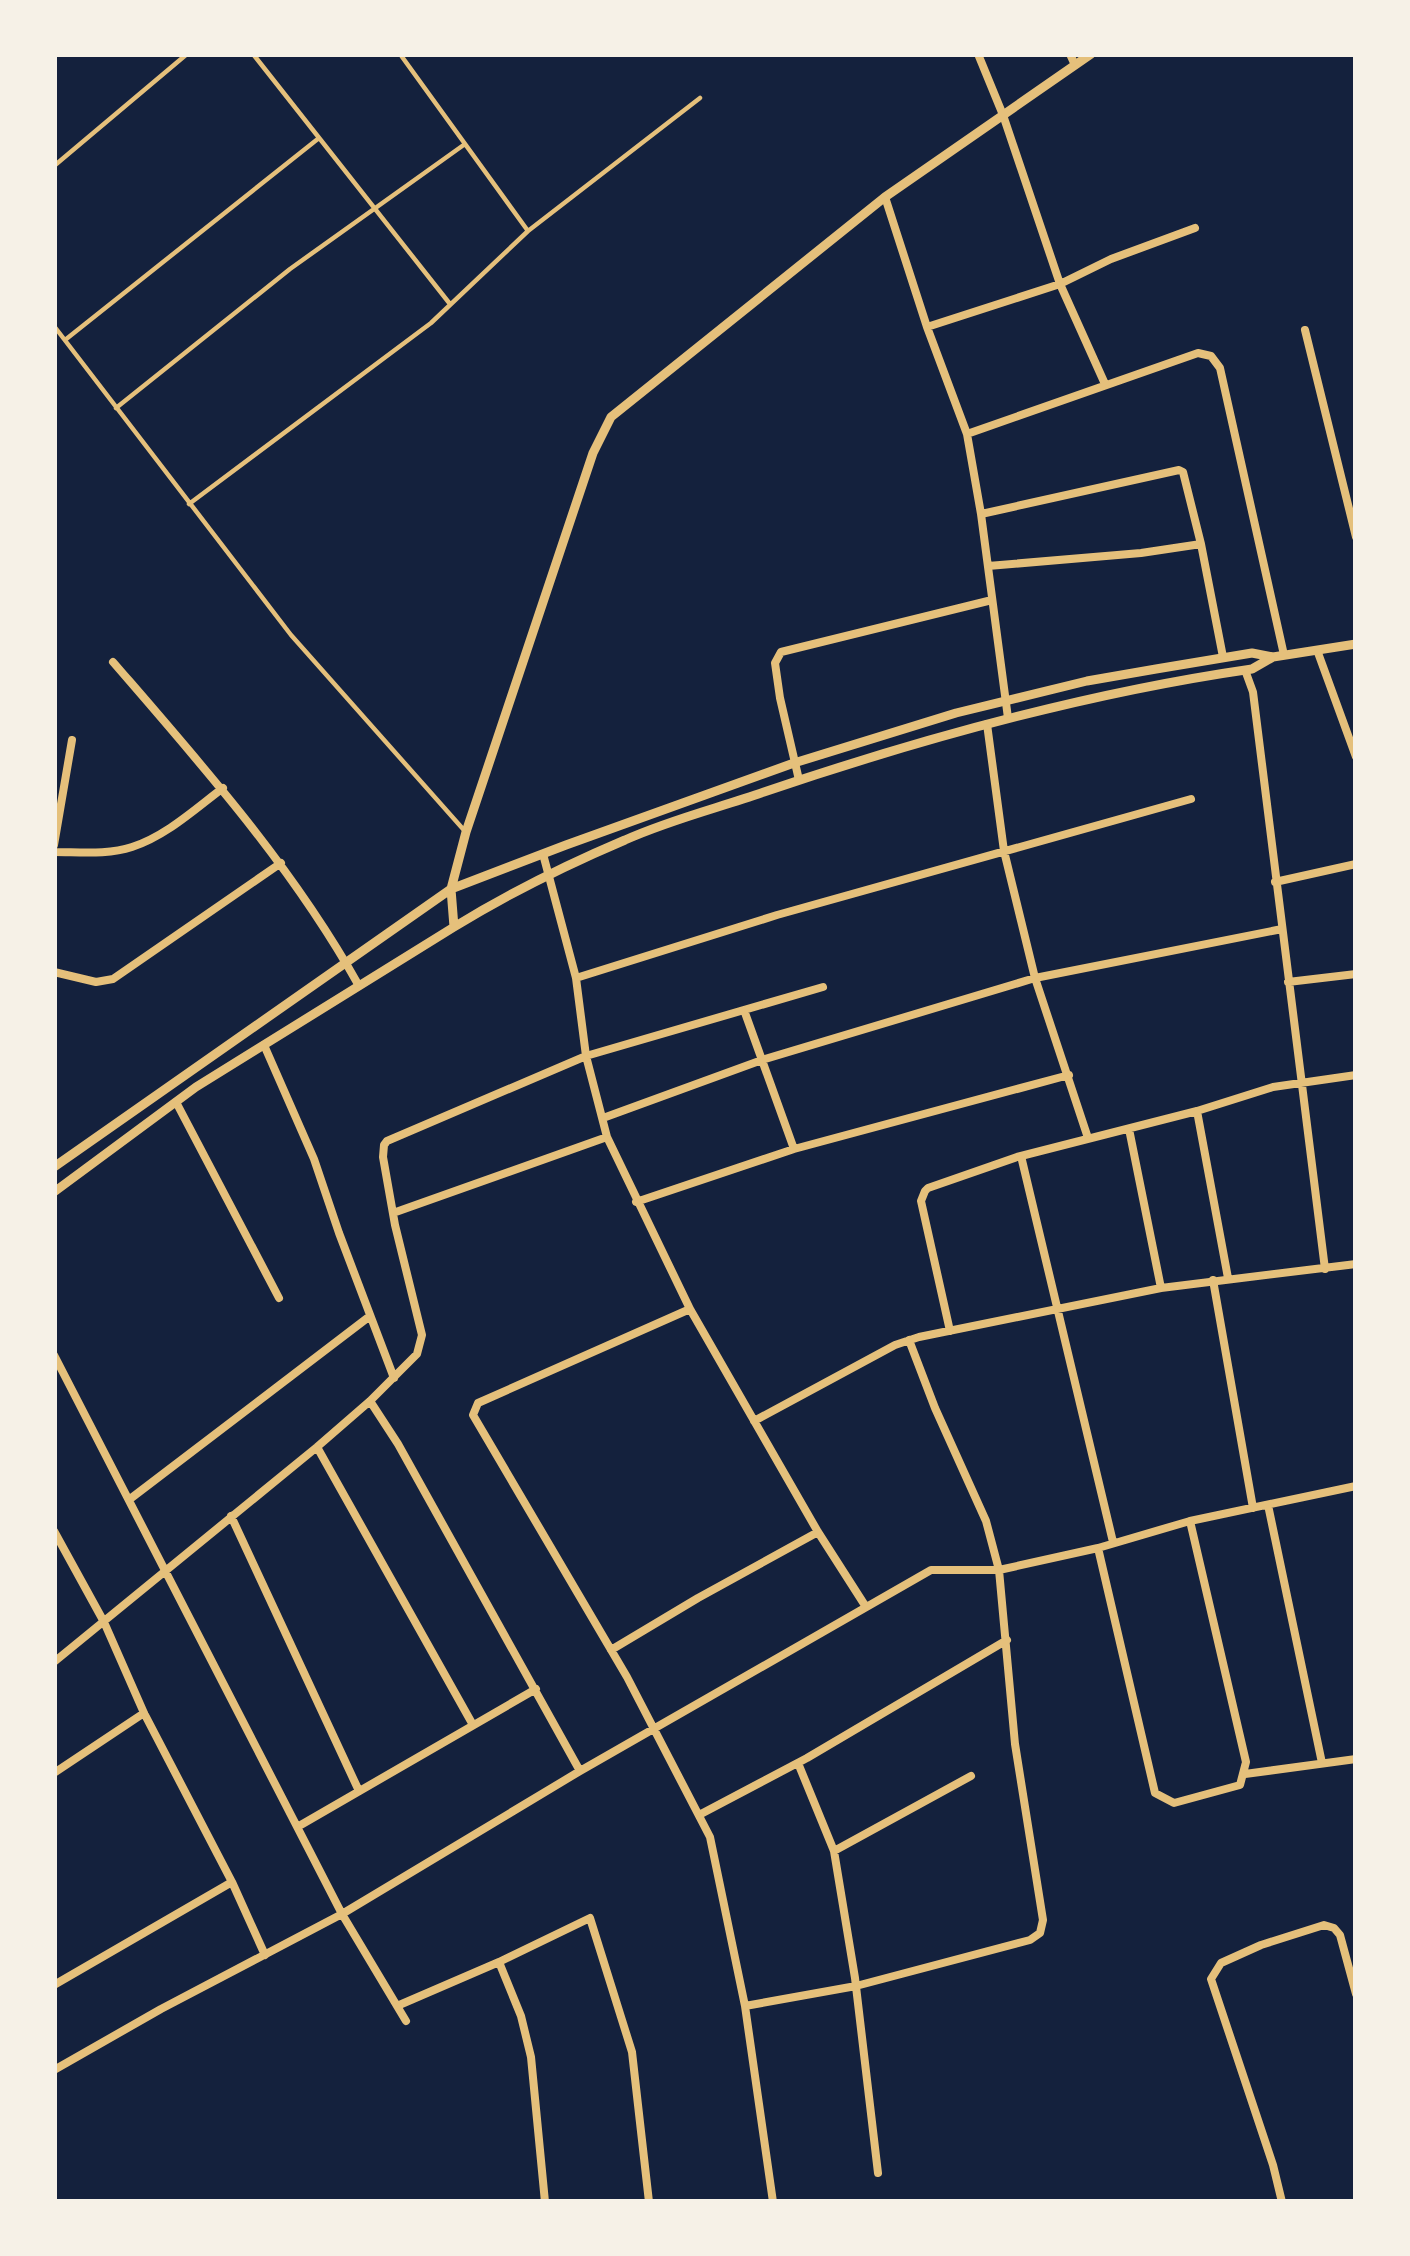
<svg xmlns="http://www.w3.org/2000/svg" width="1410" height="2256" font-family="'Titillium Web',sans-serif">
<rect width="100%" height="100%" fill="#14213d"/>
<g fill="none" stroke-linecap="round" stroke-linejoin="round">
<!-- service -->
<path stroke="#e5c07b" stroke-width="4.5" d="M253,54L450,304
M400,54L528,231
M54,166L187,54
M54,326L291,635L463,829
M65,340L319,138
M116,408L290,269L465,144
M189,504L431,323L528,231L700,98"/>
<!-- minor -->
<path stroke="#e5c07b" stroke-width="8" d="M978,54L1003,115L1060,284L1105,384
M1070,54L1075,65
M885,197L927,327L967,434L981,514L1008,718
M927,327L1060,284L1111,259L1195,228
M1305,330L1356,537
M967,434L1198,353L1211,356L1220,368L1284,655
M981,514L1179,470L1183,472L1201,544L1223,657
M988,566L1141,553L1201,544
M1317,650L1356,757
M113,662C202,765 292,866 359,986
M1245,670L1253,692L1325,1269
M987,724L1004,851L1035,978L1088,1138
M799,780L780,698L775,663L781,652L992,600
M54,845L72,740
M54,852C80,852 108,855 132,847C166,836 195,809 223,788
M543,854L576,978L586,1056L607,1137L690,1309L818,1532L866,1607
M1275,882L1356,864
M54,972L96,982L113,979L281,863
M576,978L777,915L1191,799
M1288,982L1356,974
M744,1010L794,1149
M264,1045L314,1159L339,1233L394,1378
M176,1102L279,1298
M1197,1111L1228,1278
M603,1118L762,1060L1035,978L1282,929
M1129,1129L1161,1288
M1021,1156L1113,1542
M636,1202L794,1149L1069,1075
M393,1213L607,1137
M1213,1280L1253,1508
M690,1309L478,1403L473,1415L627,1677L710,1837L745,2006L773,2202
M950,1331L921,1201L925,1191L928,1188L1017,1157L1197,1111L1273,1087L1356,1075
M54,1355L342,1914L580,1771L931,1570H999L1098,1548L1190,1521L1356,1486
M370,1401L398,1444L580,1771
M754,1421L895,1345L919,1337L1161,1288L1356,1264
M317,1447L473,1725
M130,1499L370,1316
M1268,1505L1322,1763
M231,1516L359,1791
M54,1531L104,1622L144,1713L232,1882L265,1955
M1098,1548L1155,1793L1174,1803L1240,1785L1246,1762L1190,1521
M611,1650L698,1598L818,1532
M54,1662L317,1447L370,1401L417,1354L422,1335L395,1225L383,1157L384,1145L387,1141L586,1056L823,987
M798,1763L834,1851L855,1978L878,2173
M54,1773L144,1713
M1245,1774L1356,1759
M699,1815L807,1758L1007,1640
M299,1826L536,1689
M834,1851L971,1776
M499,1962L521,2016L531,2057L545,2202
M54,1985L232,1882
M397,2006L499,1962L590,1918L632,2052L649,2202
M745,2006L856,1986L1030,1940L1040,1933L1043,1920L1015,1744L999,1570L986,1521L935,1408L909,1340
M54,2070L161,2009L342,1914L406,2021
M1282,2202L1273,2165L1211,1979L1221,1963L1261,1945L1324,1925L1334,1928L1340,1935L1356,1994"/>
<!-- tertiary -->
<path stroke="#e5c07b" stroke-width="9" d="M454,927L451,889L466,832L593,453L611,417L885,197L1091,54
M54,1167L451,889L566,845L794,763L956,713L1087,681L1156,669L1252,653L1273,657
M54,1192L196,1087L454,927C508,894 566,865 625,840C669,820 718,808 764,792C923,738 1086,693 1252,669L1273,657L1356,644"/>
</g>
<!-- border -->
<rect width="1410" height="2256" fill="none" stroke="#f6f1e7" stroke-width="114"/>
</svg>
